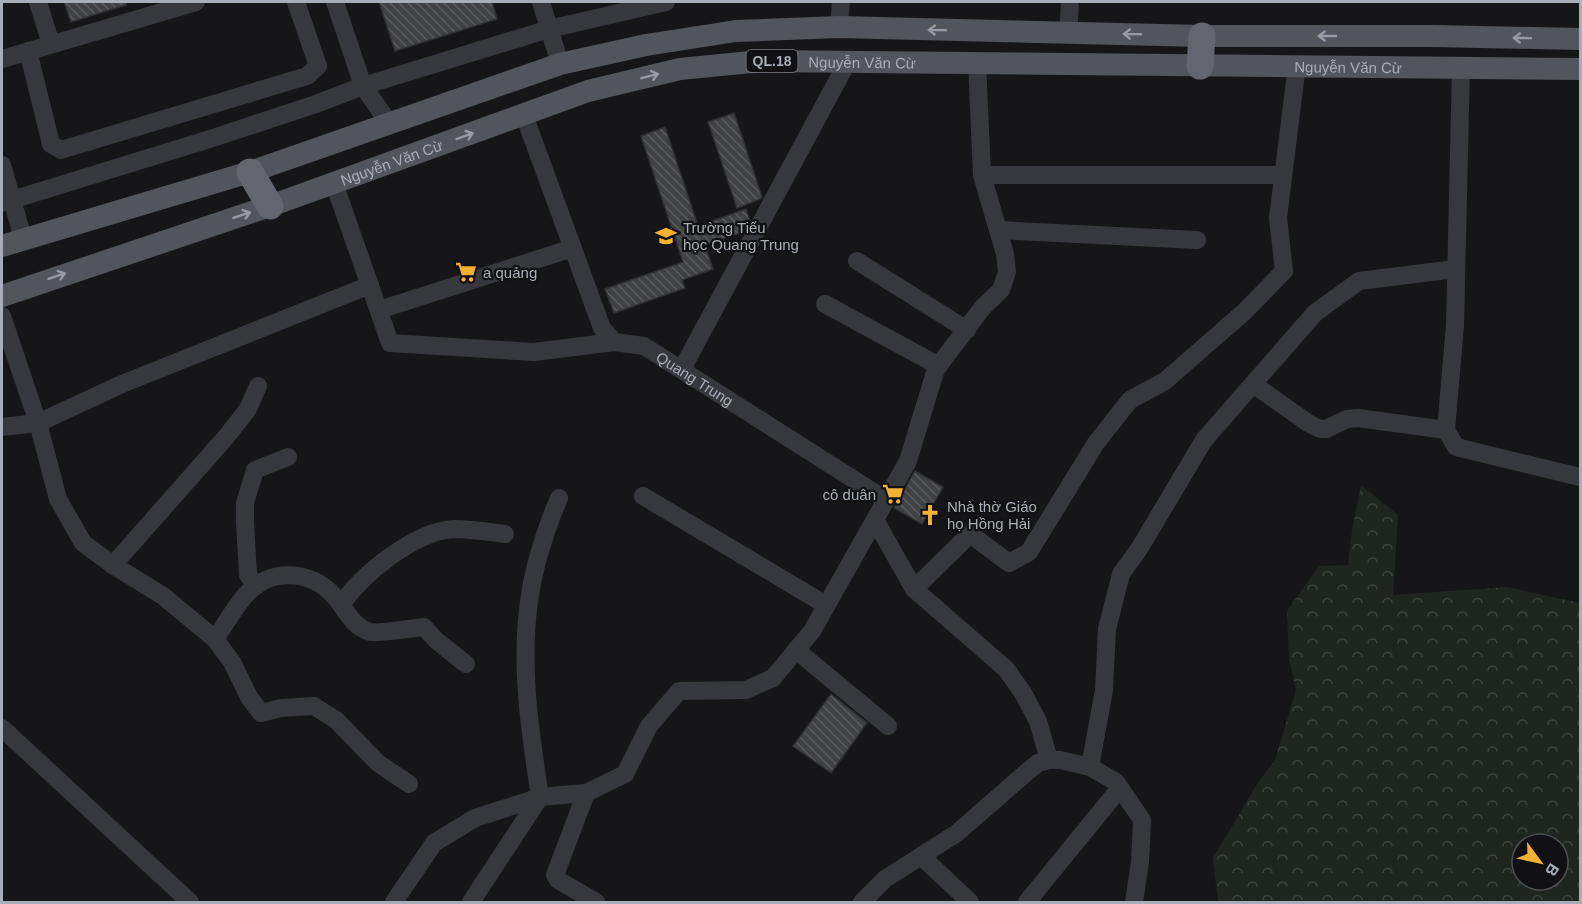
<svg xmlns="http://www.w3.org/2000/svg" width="1582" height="904" font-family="Helvetica,sans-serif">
<defs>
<pattern id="forest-crowns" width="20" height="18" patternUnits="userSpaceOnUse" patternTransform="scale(1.5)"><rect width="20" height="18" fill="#1e261f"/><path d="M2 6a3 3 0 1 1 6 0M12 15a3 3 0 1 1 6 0" fill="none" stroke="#3c433d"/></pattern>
<pattern id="building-back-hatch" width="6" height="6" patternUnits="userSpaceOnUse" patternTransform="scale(1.5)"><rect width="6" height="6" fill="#404145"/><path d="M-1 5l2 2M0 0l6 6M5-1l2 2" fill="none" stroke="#595a5e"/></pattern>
</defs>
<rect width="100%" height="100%" fill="#161618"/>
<!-- forest -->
<path fill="url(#forest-crowns)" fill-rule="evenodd" d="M1361,485L1398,515L1393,595L1507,587L1580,603V902H1218L1213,858L1259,781L1275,760L1296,690L1289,658L1287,611L1319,566L1348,565L1352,531ZM1522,844H1558V880H1522Z"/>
<!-- building -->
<path fill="url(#building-back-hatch)" stroke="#303034" stroke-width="1.5" d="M64,2H126V5L71,22Z
M379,2H492L497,19L395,51Z
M734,113L762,197L761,199L737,208L708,122Z
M665,127L698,226L746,209L750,220L743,232L705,245L713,269L682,280L685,288L614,313L605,289L683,262L641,136Z
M915,471L943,487L922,524L894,508Z
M831,694L867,723L831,773L793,746Z"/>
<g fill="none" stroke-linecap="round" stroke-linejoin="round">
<!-- minor -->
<g stroke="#37383d" stroke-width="18">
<path d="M38,2L51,44"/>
<path d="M335,2L363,86L389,123"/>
<path d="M541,2L560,64"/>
<path d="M839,27L841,2"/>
<path d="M1068,33L1070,2"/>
<path d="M28,51L51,144L61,150L307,76L318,66L296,2"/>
<path d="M2,59L196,2"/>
<path d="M1461,67L1455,325L1446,430L1456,447L1580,477"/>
<path id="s1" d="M524,115L602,328L614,342L644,346L886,500"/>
<path d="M2,165L23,238"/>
<path d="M982,175H1283"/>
<path d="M334,183L390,343L534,352L614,342"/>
<path d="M2,203L213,138L316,104L363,86L549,29L666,2"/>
<path d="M998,230L1197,240"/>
<path d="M857,261L967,330"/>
<path d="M825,304L939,366"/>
<path d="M379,310L573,248"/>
<path d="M2,316L38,423L58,499L83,543L113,565L163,596L215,639L232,662L249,697L261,713L281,708L314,706L336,720L378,763L409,784"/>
<path d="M682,369L848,61"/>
<path d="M1253,384L1308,423L1320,429H1326L1347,419L1358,418L1446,430"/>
<path d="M2,427L38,423L122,384L370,285"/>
<path d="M643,496L826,605"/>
<path d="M875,520L914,589L1006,669L1023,693L1038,721L1049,760"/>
<path d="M113,565L226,437L248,409L258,386"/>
<path d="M256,586L248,575L245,523V503L255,470L288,457"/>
<path d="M914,589L970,534L1009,563L1029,552L1096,443L1130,400L1165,381L1244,312L1284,271L1278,218L1297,65"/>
<path d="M341,605C362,574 415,531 454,529C471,529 489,532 505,534"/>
<path d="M215,639C225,625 233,610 244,597C268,567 311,569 335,597C347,611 352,626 370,632C376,634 415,628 424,627L437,641L466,664"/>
<path d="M796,650L888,726"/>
<path d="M2,728L190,902"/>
<path d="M1090,767L1104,690L1107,629L1121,574L1139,549L1204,440L1315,313L1359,281L1447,270H1456"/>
<path d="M586,793L555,875L558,880L596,902"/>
<path d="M921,856L970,902"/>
<path d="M394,902L434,843L475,818L540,797L586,793L625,774L649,726L679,691L746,690L773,678L812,631L908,461L936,369L983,307L1001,290L1007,272L1005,254L982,175L977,62"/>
<path d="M471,902L540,797C530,731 519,662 530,595C535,562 546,529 559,498"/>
<path d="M862,902L885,879L957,833L1028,771L1038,763L1049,760H1060L1090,767L1116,782L1142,820L1140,862L1134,902"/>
<path d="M1027,902L1120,788"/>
</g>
<!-- major -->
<g stroke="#53555c" stroke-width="22">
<path d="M2,246L250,172L560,64L646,45L736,31L839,27L1202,36H1435L1580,39"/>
<path id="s2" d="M2,296L270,206L588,91L680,69L761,61L1580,69"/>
</g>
<!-- highway -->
<path stroke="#63666e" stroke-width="27" d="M1200,66L1202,36
M250,172L270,206"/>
</g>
<!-- one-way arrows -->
<defs><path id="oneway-shaft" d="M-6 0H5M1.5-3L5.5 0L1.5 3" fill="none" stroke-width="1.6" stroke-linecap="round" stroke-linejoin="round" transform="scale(1.5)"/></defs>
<g stroke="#979ba6">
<use href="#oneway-shaft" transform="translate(937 30) rotate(-179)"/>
<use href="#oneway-shaft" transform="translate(1132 34) rotate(-179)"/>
<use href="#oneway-shaft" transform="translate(1327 36) rotate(-180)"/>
<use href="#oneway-shaft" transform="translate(1522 38) rotate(-179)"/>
<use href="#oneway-shaft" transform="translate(650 76) rotate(-14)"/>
<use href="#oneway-shaft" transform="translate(465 136) rotate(-20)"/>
<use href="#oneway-shaft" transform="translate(242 215) rotate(-18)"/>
<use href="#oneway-shaft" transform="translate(57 276) rotate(-18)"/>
</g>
<!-- icons -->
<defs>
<symbol id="school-bare" viewBox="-9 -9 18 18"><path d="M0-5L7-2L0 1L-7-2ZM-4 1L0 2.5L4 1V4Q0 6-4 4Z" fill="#f2b134" stroke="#111113" stroke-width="2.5" paint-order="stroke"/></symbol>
<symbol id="supermarket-bare" viewBox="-9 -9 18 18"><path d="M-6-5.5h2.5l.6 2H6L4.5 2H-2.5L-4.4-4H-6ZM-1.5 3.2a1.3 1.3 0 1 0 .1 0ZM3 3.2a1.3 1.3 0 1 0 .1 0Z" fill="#f2b134" stroke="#111113" stroke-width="2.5" paint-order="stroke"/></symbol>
<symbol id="church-bare" viewBox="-9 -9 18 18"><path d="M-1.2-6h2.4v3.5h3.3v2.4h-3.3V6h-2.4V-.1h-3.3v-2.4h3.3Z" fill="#f2b134" stroke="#111113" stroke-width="2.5" paint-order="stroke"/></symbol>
</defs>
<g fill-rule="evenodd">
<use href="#school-bare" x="651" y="221" width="30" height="30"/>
<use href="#supermarket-bare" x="451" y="257" width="30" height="30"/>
<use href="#supermarket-bare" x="878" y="479" width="30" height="30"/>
<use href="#church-bare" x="915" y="500" width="30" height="30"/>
</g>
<g text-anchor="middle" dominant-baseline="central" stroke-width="4.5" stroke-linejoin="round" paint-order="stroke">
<!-- shield labels -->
<rect fill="#111113" stroke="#7b7e86" stroke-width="1.5" x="746.5" y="50" width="51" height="22" rx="4.5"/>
<g font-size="14" font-weight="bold" fill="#a8adb8">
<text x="772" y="61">QL.18</text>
</g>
<!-- street labels -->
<g font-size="15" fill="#a8adb8" stroke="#111113">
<text stroke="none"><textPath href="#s2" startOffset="898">Nguyễn Văn Cừ</textPath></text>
<text stroke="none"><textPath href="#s2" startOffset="1384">Nguyễn Văn Cừ</textPath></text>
<text stroke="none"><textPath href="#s2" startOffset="412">Nguyễn Văn Cừ</textPath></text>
<text stroke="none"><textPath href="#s1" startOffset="336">Quang Trung</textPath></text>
</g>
<!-- poi labels -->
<g font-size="15" fill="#a8adb8" stroke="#111113" text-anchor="start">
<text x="683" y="227">Trường Tiểu<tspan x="683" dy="17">học Quang Trung</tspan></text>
<text x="483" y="272">a quảng</text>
<text x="876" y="494" text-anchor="end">cô duân</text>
<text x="947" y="506">Nhà thờ Giáo<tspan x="947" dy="17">họ Hồng Hải</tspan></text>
</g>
</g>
<!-- border -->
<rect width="1582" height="904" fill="none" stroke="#a8adb8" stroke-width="6"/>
<!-- north arrow -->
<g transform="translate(1540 862) rotate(123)"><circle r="28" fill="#111113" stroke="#4d4f55" stroke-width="1.5"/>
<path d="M0-4.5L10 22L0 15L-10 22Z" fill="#f2b134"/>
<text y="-9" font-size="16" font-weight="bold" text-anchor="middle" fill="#a8adb8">B</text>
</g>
</svg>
